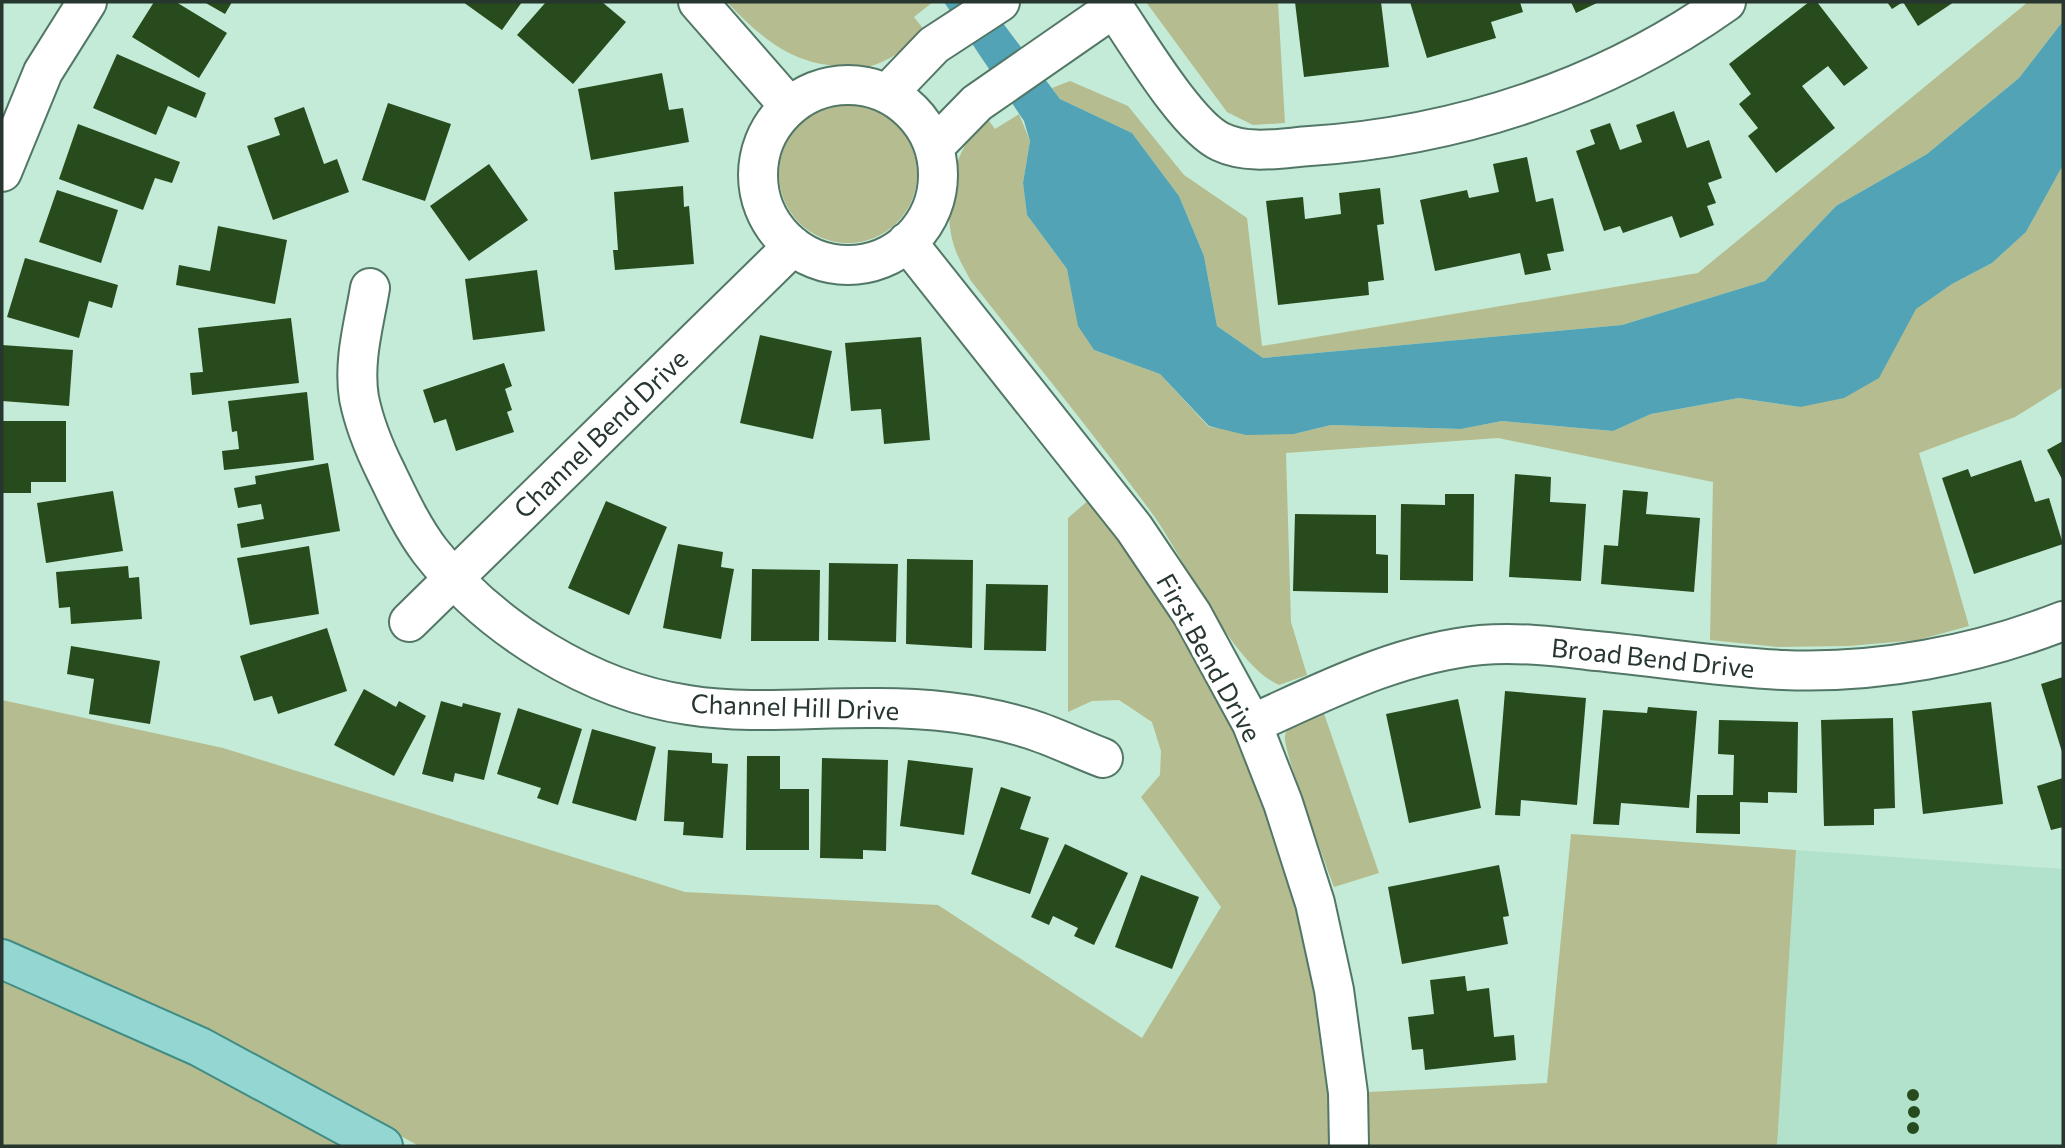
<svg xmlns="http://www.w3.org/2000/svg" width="2065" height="1148" font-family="Commissioner,sans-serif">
<rect width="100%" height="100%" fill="#c3ebd7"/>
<!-- built -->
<path fill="#b2e2cb" d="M1796,850L2063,869V1146H1777Z"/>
<!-- green -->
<path fill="#b5bc8f" d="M727,2H933L914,17L926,32C909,46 889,62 867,67C859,69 848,67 840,66C791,64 759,36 727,2Z
M1146,2H1278L1285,123L1253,125L1227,112Z
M2028,2H2063V21L2019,78L1927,154L1836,206L1765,281L1622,325L1263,358L1217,326L1204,256L1179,196L1132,133L1060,99L1052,88L1070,81L1128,106L1184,175L1247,218L1262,346L1698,273Z
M779 174a69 69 0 1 1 138 0a69 69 0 1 1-138 0Z
M1019,114L1030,141L1023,183L1027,215L1067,269L1079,326L1094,350L1160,374L1209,427L1294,434L1331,425L1461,429L1502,421L1613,431L1651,414L1739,398L1800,407L1899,336L1915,309L1952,284L1992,263L2026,232L2063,165V387L2015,417L1919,453L1969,626L1918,640L1849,646L1778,647L1710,640L1713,482L1498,438L1286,453L1291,622L1307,675L1279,685C1233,665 1185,560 1154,516C1096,436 1032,359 971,281C965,270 958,258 954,246C941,204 953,147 987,118L995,129Z
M1091,498L1202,661L1254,772L1288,859L1329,1049L1333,1146H419L213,1034L2,941V700L223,748L685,892L938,905L1142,1038L1221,907L1141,797L1160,775L1161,751L1152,722L1119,700L1092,701L1068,712V518Z
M1320,702L1379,873L1334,887C1326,864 1282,748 1285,736C1287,722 1310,711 1320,702Z
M1571,834L1796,850L1777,1146H1369V1092L1547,1083Z
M2,982L54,996L240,1084L352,1146H2Z"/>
<!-- water -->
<path fill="#51a3b5" d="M944,2H987L1060,99L1132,133L1179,196L1204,256L1217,326L1263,358L1622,325L1765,281L1836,206L1927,154L2019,78L2063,21V165L2026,232L1992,263L1952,284L1916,309L1879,378L1844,398L1800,407L1739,398L1651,414L1613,431L1502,421L1461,429L1331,425L1294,434L1246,435L1209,426L1160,374L1094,350L1078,326L1067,269L1027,215L1023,183L1030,141L1024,121Z"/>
<!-- building -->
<path fill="#274b1d" d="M154,2H176L227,33L199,78L132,37Z
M204,2H232L225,14Z
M463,2H522L502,30Z
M546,2H602L626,22L573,84L517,35Z
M1295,2H1381L1389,67L1304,77Z
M1410,2H1520L1523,12L1491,22L1496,38L1427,58Z
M1571,2H1599L1576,13Z
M1809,2H1817L1868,68L1844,86L1828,66L1802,86L1835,128L1776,173L1748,136L1758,128L1739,104L1751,94L1729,64Z
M1887,2H1954L1918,26L1903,2L1892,9Z
M117,54L206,93L196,118L168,106L156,135L93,108Z
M662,73L669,110L683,108L689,142L591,160L578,89Z
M388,103L451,124L425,201L362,180Z
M304,107L324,164L337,159L349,192L273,220L247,146L280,135L274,118Z
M1674,111L1687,148L1709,140L1722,178L1708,183L1716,203L1707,206L1714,225L1680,238L1672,216L1623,233L1620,226L1604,231L1576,151L1595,144L1590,130L1610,123L1620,150L1642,142L1636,125Z
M78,124L180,162L172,183L155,178L143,210L59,179Z
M1527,157L1536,202L1553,198L1564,251L1547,254L1551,270L1525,275L1520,253L1435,271L1420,200L1467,190L1469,198L1499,192L1493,164Z
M489,164L528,220L469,261L430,206Z
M683,186L684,207L689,206L694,264L615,270L613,250H618L614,192Z
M1380,188L1384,224L1377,225L1384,280L1368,282L1369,295L1278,305L1266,201L1303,197L1305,219L1341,214L1339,193Z
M57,190L118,210L101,263L39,242Z
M218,226L287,240L275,304L176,285L179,265L210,271Z
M25,258L118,285L112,308L89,301L79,338L7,317Z
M537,270L545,331L473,340L465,279Z
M291,318L299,383L192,395L190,373L203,372L198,328Z
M760,335L832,351L813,439L740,423Z
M921,337L930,440L884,444L881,409L851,411L845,343Z
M2,345L73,350L69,406L2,401Z
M504,363L512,386L505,389L512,410L507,412L514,432L456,451L446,419L434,423L423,390Z
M307,392L314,460L224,470L222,451L239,449L237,431L232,432L228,401Z
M2,421H66V482H31V493H2Z
M2063,441V481L2047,450Z
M2021,460L2035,502L2049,498L2063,544L1974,574L1942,478L1968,469L1971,477Z
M328,463L340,531L241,548L237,524L264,519L261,504L238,508L234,488L256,484L255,476Z
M1515,474L1551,477L1550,502L1586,504L1581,581L1509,577Z
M1623,490L1648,492L1646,514L1700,518L1694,592L1601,584L1604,545L1618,546Z
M113,491L123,551L46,563L37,503Z
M1445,494H1474L1473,581L1400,580L1401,504L1445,505Z
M606,501L667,527L629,615L568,588Z
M1295,514L1376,515V554L1388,555V593L1293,591Z
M678,544L723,552L721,567L734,569L721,639L663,628Z
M309,546L319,614L250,625L237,558Z
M907,559L973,560L972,648L906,644Z
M829,563L898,564L896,642L828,640Z
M128,566L129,578L139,577L142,619L71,624L70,607L59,608L56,572Z
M752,569L820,570L819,641H751Z
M986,584L1048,585L1046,651L984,650Z
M327,628L347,691L278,714L272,696L254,701L240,656Z
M71,646L160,661L150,724L89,714L94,679L67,674Z
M2063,677V755L2041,684Z
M364,689L396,707L399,701L426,716L394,776L334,745Z
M1505,691L1586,698L1577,805L1521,800L1520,816L1495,815Z
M1458,699L1481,808L1409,823L1386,714Z
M441,701L462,707L463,703L501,713L484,780L455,773L453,782L422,774Z
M1991,702L2003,804L1923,814L1912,711Z
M1648,707L1697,711L1689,808L1621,803L1619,825L1593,824L1603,710L1647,713Z
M518,708L582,729L558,805L537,798L541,788L497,774Z
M1893,718L1895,808L1874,809V825L1824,826L1821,720Z
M1719,720L1798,722L1797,793L1768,792V803L1740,802V834L1696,833L1697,795H1733L1734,755L1718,754Z
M592,729L656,747L636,821L572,803Z
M668,750L712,753V763L728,764L723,838L683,835L684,822L664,821Z
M747,756H780V789H809V850H746Z
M822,758L888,760L886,851L863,850V859L820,858Z
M908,760L973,768L964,835L900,826Z
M2063,778V827L2051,830L2037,786Z
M1001,787L1031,797L1020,829L1049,838L1030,894L971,874Z
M1065,844L1128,873L1094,945L1074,936L1078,928L1053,916L1049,925L1031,917Z
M1499,865L1509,916L1503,917L1508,944L1402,964L1388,887Z
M1141,875L1199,897L1172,969L1115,947Z
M1465,976L1467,991L1489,988L1494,1037L1514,1035L1516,1060L1425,1070L1423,1049L1412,1050L1408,1017L1434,1014L1430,980Z
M1907 1095a6 6 0 1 1 12 0a6 6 0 1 1-12 0Z
M1908 1112a6 6 0 1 1 12 0a6 6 0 1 1-12 0Z
M1907 1128a6 6 0 1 1 12 0a6 6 0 1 1-12 0Z"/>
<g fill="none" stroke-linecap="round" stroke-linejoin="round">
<defs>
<path id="minor" d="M698,2L789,106
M1110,2C1134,36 1186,126 1221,142C1249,155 1281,148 1310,146C1459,136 1605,88 1726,2
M758 175a90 90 0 1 1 180 0a90 90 0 1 1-180 0Z
M888,93L934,45L1000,2
M934,147L977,103L1114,8
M2,172L43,72L87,2
M907,242L1134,528L1192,614L1252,724L1283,803L1315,903L1334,990L1348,1093L1349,1146
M370,288C364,324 353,361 359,398C364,423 375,450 386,472C399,499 412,527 430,551C490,628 591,691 688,705C750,715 815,707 878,708C928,708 982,714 1030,729C1055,737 1079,749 1103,758
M409,622L793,246
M1252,724C1327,690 1399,653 1481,645C1516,642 1553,646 1587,650C1652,656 1718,667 1783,670C1877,674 1976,655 2063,621"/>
<path id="major" d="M2,959L200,1047L383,1146"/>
</defs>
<!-- minor casing -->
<use href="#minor" stroke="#537766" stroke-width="42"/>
<!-- major casing -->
<use href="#major" stroke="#408d85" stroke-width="42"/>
<!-- minor -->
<use href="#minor" stroke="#fff" stroke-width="38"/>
<!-- major -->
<use href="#major" stroke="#94d7d2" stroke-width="38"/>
</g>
<g text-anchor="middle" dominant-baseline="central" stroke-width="7" stroke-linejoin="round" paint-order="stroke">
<!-- street labels -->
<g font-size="26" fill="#27372f" stroke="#fff">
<text transform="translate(600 433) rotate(-44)">Channel Bend Drive</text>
<text transform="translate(1210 657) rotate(61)">First Bend Drive</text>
<text transform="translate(1653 657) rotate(6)">Broad Bend Drive</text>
<text transform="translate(795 706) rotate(2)">Channel Hill Drive</text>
</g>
</g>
<!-- border -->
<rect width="2065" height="1148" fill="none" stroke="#27372f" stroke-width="7"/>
</svg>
